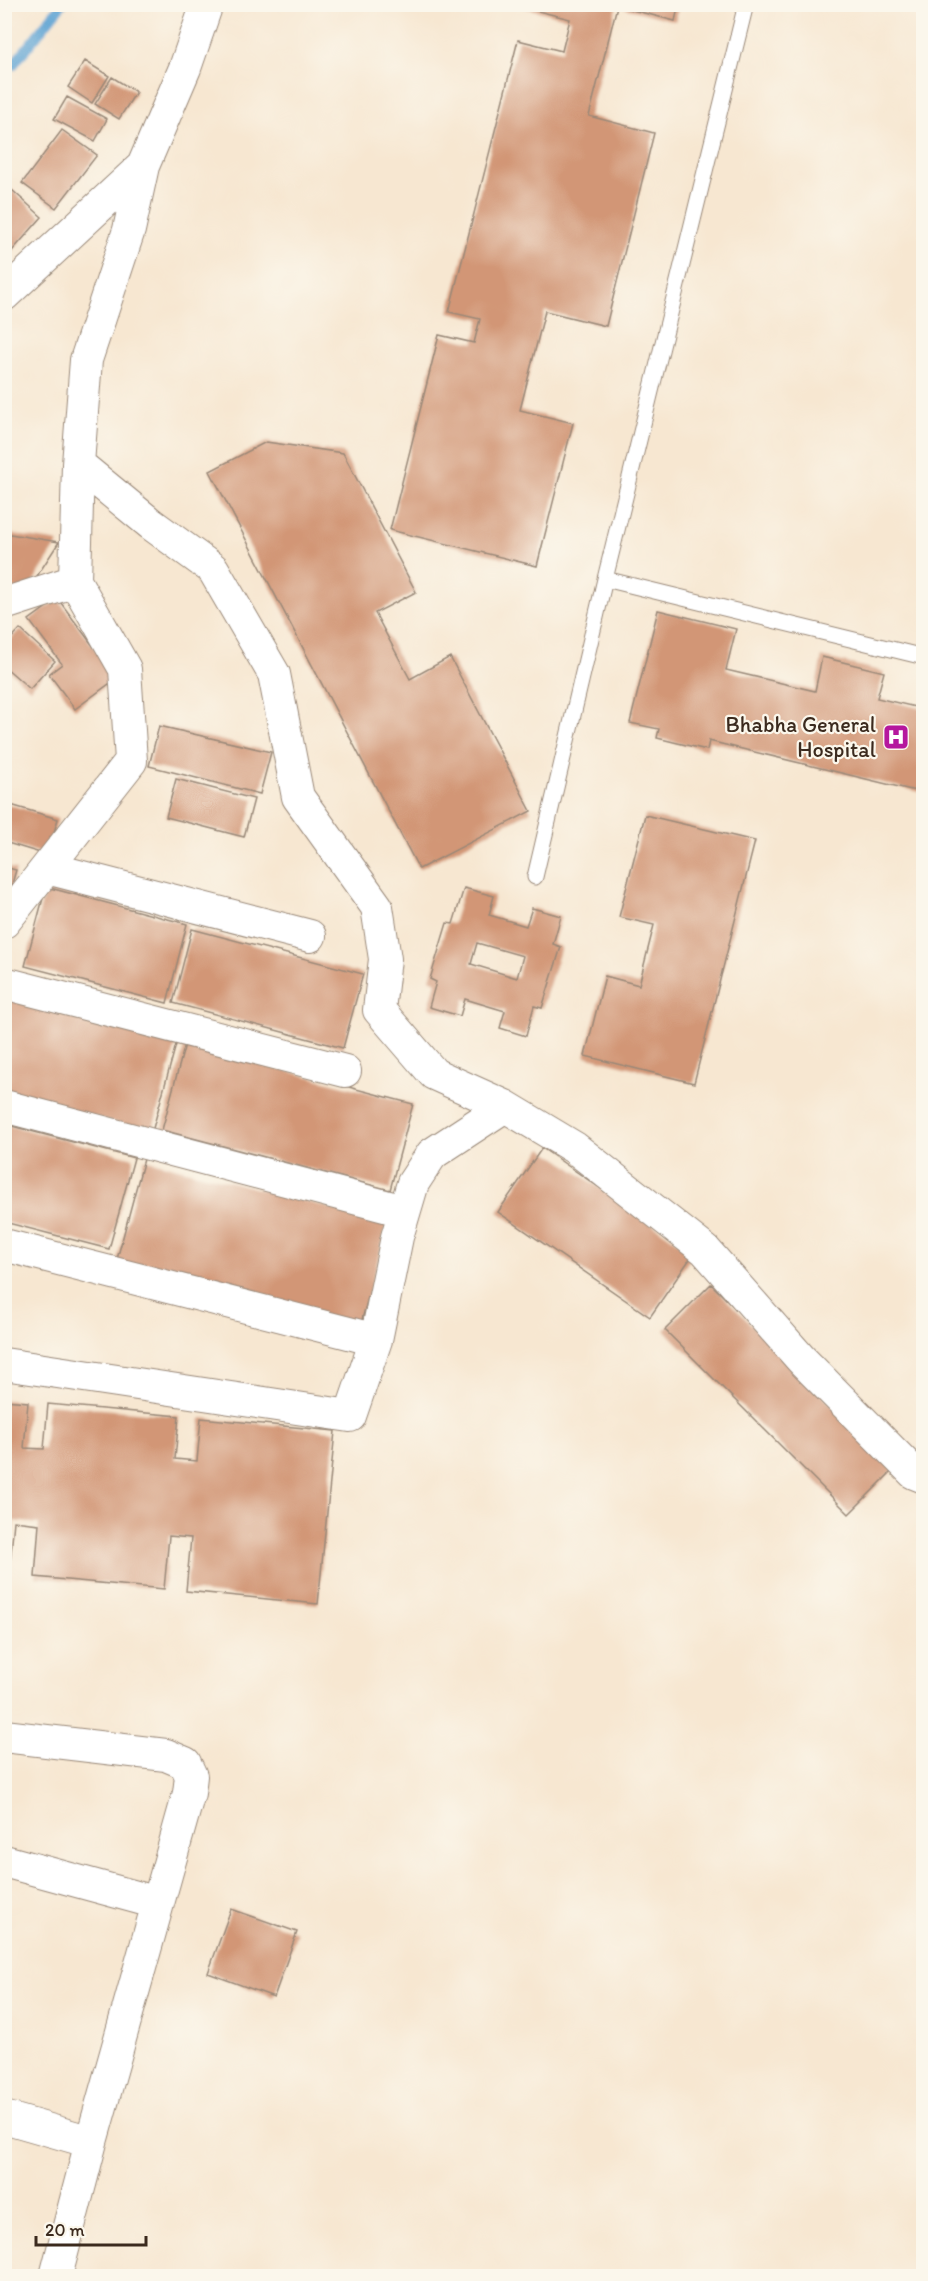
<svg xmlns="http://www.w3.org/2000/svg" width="928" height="2281" font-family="Itim,sans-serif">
<rect width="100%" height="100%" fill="#fbf7ec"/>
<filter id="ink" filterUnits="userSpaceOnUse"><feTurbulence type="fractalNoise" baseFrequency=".0167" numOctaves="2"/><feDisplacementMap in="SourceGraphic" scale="12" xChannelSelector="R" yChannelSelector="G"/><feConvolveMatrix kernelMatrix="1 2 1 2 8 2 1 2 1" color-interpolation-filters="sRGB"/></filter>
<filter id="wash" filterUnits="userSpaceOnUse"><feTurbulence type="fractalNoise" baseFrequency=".008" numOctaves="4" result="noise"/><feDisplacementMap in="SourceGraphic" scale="24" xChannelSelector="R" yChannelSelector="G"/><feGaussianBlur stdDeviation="1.35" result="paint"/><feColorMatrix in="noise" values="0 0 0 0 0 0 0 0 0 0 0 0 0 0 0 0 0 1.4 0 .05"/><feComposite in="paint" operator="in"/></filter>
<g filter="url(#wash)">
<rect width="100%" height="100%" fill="#f7e7d1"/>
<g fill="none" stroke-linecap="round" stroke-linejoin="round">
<!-- stream -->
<path stroke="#5da3d3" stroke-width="10" d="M4,66L13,65L62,4"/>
</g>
<g id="blocks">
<!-- building -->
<path fill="#d29676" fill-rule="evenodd" d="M523,4H679L675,21L617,6L589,116L654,133L606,326L545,311L520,410L573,423L537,566L390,530L439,335L474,343L480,319L449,312L518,40L562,51L570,19L522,7Z
M85,61L109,76L92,103L68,87Z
M112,77L136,92L119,119L95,104Z
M67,97L107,119L95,141L54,119Z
M62,130L97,155L56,208L22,183Z
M12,190L42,217L4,260V199Z
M266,442L343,453L416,592L375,613L410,679L450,657L531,811L419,869L210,471Z
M4,533L59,542L26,593L4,585Z
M58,599L117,678L75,709L49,674L62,664L29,620Z
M658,610L736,629L726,670L815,691L822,657L884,672L877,698L924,709V793L709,741L707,750L657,738L659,729L630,723Z
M20,629L55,661L30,689L4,666V646Z
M159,726L271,752L260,794L149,766Z
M176,779L254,799L244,837L166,817Z
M4,803L58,819L47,855L4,842Z
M645,815L755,841L694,1083L585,1056L605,976L639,985L654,925L619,917Z
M4,867L16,870L9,894L4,893Z
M46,887L187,924L167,1003L25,966Z
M464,888L494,896L489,915L526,926L532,908L561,916L553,944L561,947L542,1008L534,1006L526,1036L500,1028L505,1011L465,999L460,1016L429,1007L436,982L430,979L447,923L453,924ZM477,943L523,956L517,978L471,964Z
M192,929L363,974L343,1048L173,1003Z
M4,996L177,1041L152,1132L4,1094Z
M185,1044L413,1104L390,1190L162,1130Z
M4,1124L134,1158L109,1249L4,1222Z
M542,1148L694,1253L650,1317L498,1212Z
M144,1159L388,1223L360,1327L116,1263Z
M711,1284L895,1468L849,1514L665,1330Z
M4,1400L28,1402L24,1448L44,1449L48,1404L179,1416L175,1459L197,1461L201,1418L335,1431L318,1604L186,1591L191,1538L169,1536L164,1589L35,1577L39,1524L14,1521L9,1574H4Z
M231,1909L297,1932L274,1997L208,1973Z"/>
</g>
</g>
<g filter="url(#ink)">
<use href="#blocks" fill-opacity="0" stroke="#998878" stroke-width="1.5"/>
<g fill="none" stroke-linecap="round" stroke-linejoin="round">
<defs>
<path id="service" d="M605,579L924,657
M535,877L605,579L746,4"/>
<path id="minor" d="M4,295L143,166L185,68L207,4
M78,464L151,524L213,569L274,674L298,797L377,907L385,959L379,1010L434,1074L505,1106L575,1148L705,1250L801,1359L914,1473L924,1477
M4,604L75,581
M47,868L310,936
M4,922L131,761L125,669L75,581L78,464L86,360L129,230L143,166
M4,983L345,1071
M4,1106L404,1211
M4,1245L376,1340
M4,1364L350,1416L376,1340L397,1237L413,1183L432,1154L505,1106
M4,1736L166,1755L185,1763L191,1776L189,1793L91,2142L56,2276
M4,1861L158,1903
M4,2117L91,2142"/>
</defs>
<!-- service casing -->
<use href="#service" stroke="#998878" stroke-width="17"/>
<!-- minor casing -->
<use href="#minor" stroke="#998878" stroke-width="34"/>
<!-- service -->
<use href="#service" stroke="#fff" stroke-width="15"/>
<!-- minor -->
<use href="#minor" stroke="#fff" stroke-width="32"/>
</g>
</g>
<!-- icons -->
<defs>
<symbol id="hospital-square" viewBox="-11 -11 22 22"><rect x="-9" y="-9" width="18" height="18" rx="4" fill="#b5179e" stroke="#fbf7ec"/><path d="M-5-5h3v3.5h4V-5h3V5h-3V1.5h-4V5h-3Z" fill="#fff"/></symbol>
</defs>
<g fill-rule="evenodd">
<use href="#hospital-square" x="881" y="722" width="30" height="30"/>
</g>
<g text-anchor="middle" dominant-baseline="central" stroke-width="4.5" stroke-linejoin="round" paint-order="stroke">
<!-- poi labels -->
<g font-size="22" fill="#3b2a1e" stroke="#fbf7ec" text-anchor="end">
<text x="876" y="724">Bhabha General<tspan x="876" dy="25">Hospital</tspan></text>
</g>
</g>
<!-- margin -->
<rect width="928" height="2281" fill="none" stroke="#fbf7ec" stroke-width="24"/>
<!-- scale -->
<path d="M36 2236v9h110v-9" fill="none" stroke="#3b2a1e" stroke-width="3"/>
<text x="45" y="2236" font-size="18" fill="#3b2a1e" stroke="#fbf7ec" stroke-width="4.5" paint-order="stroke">20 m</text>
</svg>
